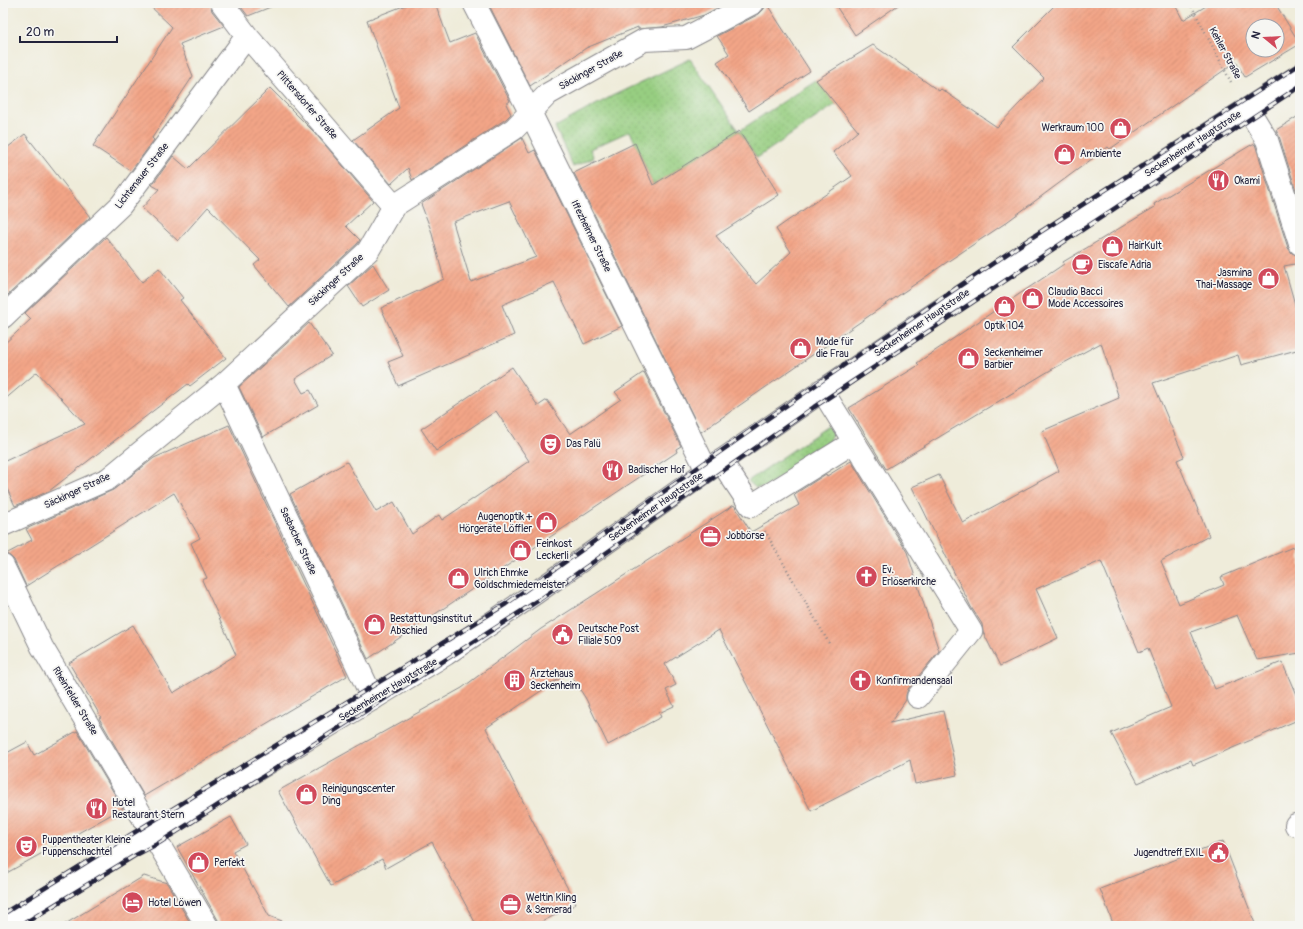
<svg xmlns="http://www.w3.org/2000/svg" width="1303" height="929" font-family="Pangolin,sans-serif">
<defs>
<pattern id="park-dots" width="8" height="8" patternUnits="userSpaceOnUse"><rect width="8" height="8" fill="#97ce81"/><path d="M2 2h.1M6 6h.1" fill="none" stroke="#82b170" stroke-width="1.8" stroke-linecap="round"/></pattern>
<pattern id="building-hatch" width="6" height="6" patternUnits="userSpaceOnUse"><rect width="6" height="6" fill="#f3a587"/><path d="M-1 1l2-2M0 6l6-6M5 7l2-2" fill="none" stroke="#d08e75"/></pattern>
</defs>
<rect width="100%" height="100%" fill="#f6f6f2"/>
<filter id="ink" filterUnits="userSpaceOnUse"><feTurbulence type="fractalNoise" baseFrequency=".025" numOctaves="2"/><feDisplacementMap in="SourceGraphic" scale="8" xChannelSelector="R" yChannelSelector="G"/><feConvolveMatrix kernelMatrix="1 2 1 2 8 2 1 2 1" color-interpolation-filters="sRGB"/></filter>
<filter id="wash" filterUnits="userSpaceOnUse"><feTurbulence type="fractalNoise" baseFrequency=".012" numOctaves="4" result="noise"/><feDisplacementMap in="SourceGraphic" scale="16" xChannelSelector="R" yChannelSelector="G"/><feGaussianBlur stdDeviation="0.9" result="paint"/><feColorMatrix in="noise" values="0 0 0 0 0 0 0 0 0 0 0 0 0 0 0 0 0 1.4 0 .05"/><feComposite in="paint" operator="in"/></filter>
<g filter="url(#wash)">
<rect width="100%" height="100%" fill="#efecda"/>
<!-- park -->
<path fill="url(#park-dots)" stroke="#5c785e" d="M690,59L739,131L816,80L836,104L757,158L739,131L653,185L630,131L590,149L594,158L573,167L555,127L612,96Z
M828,426L833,433L826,447L765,487L756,488L748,481Z"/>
<g id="blocks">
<!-- building -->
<path fill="url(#building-hatch)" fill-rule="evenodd" d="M147,3H210L212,11L224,26L180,44L193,76L152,138L154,140L131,171L93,146L172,27Z
M238,3H278V4L248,16Z
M411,3H435L450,43L475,33L510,101L506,104L511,114L506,119L412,180L408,168L391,184L353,140L399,108L367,20Z
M488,3H726L704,15L662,27L638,29V27L586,48L530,86Z
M766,3L810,71L749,111L717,62L729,54L717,36L759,14L764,9Z
M834,3H901L855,35Z
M1057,3H1174L1183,20L1211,3H1275L1300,44L1245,77L1236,62L1110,149L1108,147L1004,224L947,262L701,432L574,173L635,143L653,185L739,131L779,195L716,236L756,284L791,252L776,229L852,176L833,152L858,131L816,80L873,45L939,91L941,89L997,127L1044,78L1013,47ZM1253,26H1277V50H1253Z
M270,88L314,132L373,201L346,226L360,240L358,243L289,307L254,265L260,260L208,207L178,241L142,208L159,189L152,185L173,156L188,169Z
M1300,115V203L1279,136L1276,130Z
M25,134L90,217L8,295L3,290V151Z
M522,138L529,153L535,150L622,326L584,344L554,282L502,305L514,335L398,386L388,362L403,356L381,308L444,279L431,230L421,204ZM509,201L536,257L471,282L453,222Z
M1255,144L1288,248L1292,253L1300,256V263L1284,266L1300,322V349L1241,365L1238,355L1153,383L1184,457L1177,460L1209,536L1161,561L1179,604L1224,585L1221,577L1300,544V653L1257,660L1237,615L1191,632L1215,689L1282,662L1300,704V719L1193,765L1191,760L1138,783L1111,733L1171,707L1148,648L1139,652L1101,561L1036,589L1058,638L1000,666L983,632L982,624L971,607L912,487L939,475L963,523L1059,471L1042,431L1119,398L1101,343L1049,371L886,469L849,408L919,365L917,363L1064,264L1063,262L1155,207L1154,204L1251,145V146Z
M106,237L142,282L159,268L183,298L180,300L226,358L190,386L188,384L49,491L15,506L3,480V462L85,424L37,372L3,401V345L31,319L25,313Z
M373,264L389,290L362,307L348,286Z
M309,323L332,355L295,379L303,393L310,390L318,405L263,437L239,387Z
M512,367L538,406L547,400L570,434L621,399L615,392L644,372L681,446L676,449L677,452L368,659L290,494L347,462L376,512L394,502L412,534L439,515L442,520L529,461L496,411L436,451L421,429Z
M229,425L347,676L144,796L99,718L101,717L69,663L133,625L173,693L236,655L202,580L207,578L191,543L200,538L174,493L26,586L14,560L10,556L6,554L32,540L26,529L113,490L154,458Z
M851,461L907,552L939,651L908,689L906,695V700L890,723L943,711L957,775L915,784L910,760L811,811L719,630L665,664L676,685L666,690L674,706L659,713L661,717L608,745L586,699L569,672L486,728L550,855L576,904L534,926H477L432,842L386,868L382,859L331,886L278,791L462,688L541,629L734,505L751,532L799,505L794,495L796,493L826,474L827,476Z
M77,731L123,808L3,875V755L27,742L34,755Z
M231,817L246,844L233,851L269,916L282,921L281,926H219L218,920L177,847Z
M1223,841L1256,926H1114L1100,889Z
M144,876L167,883L192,926H62Z"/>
</g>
</g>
<g filter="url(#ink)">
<use href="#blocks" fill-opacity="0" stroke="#88878a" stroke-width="1"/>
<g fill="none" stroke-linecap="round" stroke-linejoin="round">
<defs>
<path id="minor" d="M222,3L247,36L394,206
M474,3L530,112L707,471
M1248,109L1267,140L1300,244
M3,317L121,205L247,36
M224,384L373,699
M822,390L971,631L918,697
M721,461L751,506L854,442
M3,525L108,479L224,384L368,251L394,206L514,129L548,94L644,40L686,38L753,3
M3,566L42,647L207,926
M1296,825L1300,824"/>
<path id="major" d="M3,925L446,654L534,594L721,461L913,328L1153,170L1300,75"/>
</defs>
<!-- minor casing -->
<use href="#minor" stroke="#88878a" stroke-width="24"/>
<!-- major casing -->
<use href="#major" stroke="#88878a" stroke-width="24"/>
<!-- path -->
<path stroke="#88878a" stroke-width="2.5" stroke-dasharray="1 3" stroke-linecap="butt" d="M1190,3L1232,84
M1295,3L1300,12
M765,531L830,645"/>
<!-- minor -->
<use href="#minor" stroke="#fff" stroke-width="22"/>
<!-- major -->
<use href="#major" stroke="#fff" stroke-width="22"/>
<defs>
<path id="rail" d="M3,914L148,824L506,604L704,463L870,347L1017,247L1300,64
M20,926L134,856L159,843L539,600L814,407L1300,86"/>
</defs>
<!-- rail casing -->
<use href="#rail" stroke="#22223b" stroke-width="4.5"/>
<!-- rail -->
<use href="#rail" stroke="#f6f6f2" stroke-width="3" stroke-dasharray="9" stroke-linecap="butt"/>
</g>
</g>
<!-- icons -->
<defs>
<symbol id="shop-disc" viewBox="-11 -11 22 22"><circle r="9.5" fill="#d1495b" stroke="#f6f6f2"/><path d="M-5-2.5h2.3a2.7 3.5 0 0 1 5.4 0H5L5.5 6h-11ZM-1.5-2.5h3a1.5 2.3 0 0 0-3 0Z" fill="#fff"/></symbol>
<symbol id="restaurant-disc" viewBox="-11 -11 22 22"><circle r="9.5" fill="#d1495b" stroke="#f6f6f2"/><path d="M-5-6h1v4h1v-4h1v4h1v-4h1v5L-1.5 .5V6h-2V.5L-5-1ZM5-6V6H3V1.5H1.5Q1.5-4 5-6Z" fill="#fff"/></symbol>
<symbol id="cafe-disc" viewBox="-11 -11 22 22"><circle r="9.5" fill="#d1495b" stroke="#f6f6f2"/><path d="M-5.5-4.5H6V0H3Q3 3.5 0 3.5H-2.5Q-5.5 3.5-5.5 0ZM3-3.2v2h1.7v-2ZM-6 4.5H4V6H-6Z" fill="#fff"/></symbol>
<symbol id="theatre-disc" viewBox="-11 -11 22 22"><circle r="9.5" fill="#d1495b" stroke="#f6f6f2"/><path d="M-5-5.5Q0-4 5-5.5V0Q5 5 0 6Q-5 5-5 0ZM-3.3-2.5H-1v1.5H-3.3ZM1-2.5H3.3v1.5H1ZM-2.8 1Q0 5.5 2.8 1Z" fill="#fff"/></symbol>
<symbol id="office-disc" viewBox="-11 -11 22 22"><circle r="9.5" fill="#d1495b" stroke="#f6f6f2"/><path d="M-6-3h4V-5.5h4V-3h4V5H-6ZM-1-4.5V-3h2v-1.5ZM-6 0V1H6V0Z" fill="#fff"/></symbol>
<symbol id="church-disc" viewBox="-11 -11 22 22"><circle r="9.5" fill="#d1495b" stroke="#f6f6f2"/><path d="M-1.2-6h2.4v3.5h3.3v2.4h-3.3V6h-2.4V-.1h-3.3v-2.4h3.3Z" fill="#fff"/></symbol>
<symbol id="civic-disc" viewBox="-11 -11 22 22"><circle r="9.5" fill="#d1495b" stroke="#f6f6f2"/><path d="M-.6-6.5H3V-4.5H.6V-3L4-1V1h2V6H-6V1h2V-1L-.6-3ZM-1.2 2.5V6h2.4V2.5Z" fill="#fff"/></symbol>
<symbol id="building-disc" viewBox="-11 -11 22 22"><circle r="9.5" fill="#d1495b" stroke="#f6f6f2"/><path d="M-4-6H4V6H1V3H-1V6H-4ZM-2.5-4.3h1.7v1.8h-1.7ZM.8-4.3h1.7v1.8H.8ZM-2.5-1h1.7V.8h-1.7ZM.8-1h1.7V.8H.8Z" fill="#fff"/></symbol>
<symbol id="hotel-disc" viewBox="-11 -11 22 22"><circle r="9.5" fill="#d1495b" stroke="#f6f6f2"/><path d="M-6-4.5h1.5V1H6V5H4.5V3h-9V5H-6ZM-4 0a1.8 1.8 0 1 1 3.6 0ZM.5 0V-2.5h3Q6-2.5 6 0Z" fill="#fff"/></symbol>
</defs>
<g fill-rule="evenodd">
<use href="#shop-disc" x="1108" y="116" width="25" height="25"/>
<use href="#shop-disc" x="1052" y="142" width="25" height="25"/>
<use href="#restaurant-disc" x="1206" y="168" width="25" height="25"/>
<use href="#shop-disc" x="1100" y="234" width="25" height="25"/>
<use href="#cafe-disc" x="1070" y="252" width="25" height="25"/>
<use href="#shop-disc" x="1256" y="266" width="25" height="25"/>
<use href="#shop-disc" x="1020" y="286" width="25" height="25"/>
<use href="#shop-disc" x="992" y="294" width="25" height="25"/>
<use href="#shop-disc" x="788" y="336" width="25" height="25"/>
<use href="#shop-disc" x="956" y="346" width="25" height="25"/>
<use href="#theatre-disc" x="538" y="432" width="25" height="25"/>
<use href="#restaurant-disc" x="600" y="458" width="25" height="25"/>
<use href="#shop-disc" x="534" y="510" width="25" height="25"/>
<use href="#office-disc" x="698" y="524" width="25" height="25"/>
<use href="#shop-disc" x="508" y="538" width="25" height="25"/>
<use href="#church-disc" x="854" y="564" width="25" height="25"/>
<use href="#shop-disc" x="446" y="566" width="25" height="25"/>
<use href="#shop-disc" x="362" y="612" width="25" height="25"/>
<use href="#civic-disc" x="550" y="622" width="25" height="25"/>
<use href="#building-disc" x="502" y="668" width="25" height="25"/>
<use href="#church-disc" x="848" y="668" width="25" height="25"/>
<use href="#shop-disc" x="294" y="782" width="25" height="25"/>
<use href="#restaurant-disc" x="84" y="796" width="25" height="25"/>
<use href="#theatre-disc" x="14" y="834" width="25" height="25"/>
<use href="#civic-disc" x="1206" y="840" width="25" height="25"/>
<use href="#shop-disc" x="186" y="850" width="25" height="25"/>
<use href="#hotel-disc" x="120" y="890" width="25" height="25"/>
<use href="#office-disc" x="498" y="892" width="25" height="25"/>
</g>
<g text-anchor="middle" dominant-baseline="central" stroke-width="3.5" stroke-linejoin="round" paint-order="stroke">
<!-- street labels -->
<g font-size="10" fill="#22223b" stroke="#f6f6f2">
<text transform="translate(1225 53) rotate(62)">Kehler Straße</text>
<text transform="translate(591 70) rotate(-29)">Säckinger Straße</text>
<text transform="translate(307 105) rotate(49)">Plittersdorfer Straße</text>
<text transform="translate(1193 144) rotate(-33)">Seckenheimer Hauptstraße</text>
<text transform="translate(142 176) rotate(-52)">Lichtenauer Straße</text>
<text transform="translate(591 236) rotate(64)">Iffezheimer Straße</text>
<text transform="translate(336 280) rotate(-43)">Säckinger Straße</text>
<text transform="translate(922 323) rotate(-34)">Seckenheimer Hauptstraße</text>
<text transform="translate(77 491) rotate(-25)">Säckinger Straße</text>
<text transform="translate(656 507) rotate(-35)">Seckenheimer Hauptstraße</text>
<text transform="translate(298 541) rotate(65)">Sasbacher Straße</text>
<text transform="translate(388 690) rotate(-31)">Seckenheimer Hauptstraße</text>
<text transform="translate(75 701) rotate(59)">Rheinfelder Straße</text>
</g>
<!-- poi labels -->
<g font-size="10" fill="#22223b" stroke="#f6f6f2" text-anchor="start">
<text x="1104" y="128" text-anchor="end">Werkraum 100</text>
<text x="1080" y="154">Ambiente</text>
<text x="1234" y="181">Okami</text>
<text x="1128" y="246">HairKult</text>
<text x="1098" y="265">Eiscafe Adria</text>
<text x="1252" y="273" text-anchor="end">Jasmina<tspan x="1252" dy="12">Thai-Massage</tspan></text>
<text x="1048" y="292">Claudio Bacci<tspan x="1048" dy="12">Mode Accessoires</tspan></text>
<text x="1004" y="326" text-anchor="middle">Optik 104</text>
<text x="816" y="342">Mode für<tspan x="816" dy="12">die Frau</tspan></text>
<text x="984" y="353">Seckenheimer<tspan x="984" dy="12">Barbier</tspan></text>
<text x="566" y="444">Das Palü</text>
<text x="628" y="470">Badischer Hof</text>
<text x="532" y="517" text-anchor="end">Augenoptik +<tspan x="532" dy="12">Hörgeräte Löffler</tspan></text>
<text x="726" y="536">Jobbörse</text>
<text x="536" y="544">Feinkost<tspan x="536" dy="12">Leckerli</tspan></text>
<text x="882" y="570">Ev.<tspan x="882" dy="12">Erlöserkirche</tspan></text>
<text x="474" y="573">Ulrich Ehmke<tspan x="474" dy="12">Goldschmiedemeister</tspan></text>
<text x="390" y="619">Bestattungsinstitut<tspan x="390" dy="12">Abschied</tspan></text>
<text x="578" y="629">Deutsche Post<tspan x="578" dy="12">Filiale 509</tspan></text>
<text x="530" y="674">Ärztehaus<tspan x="530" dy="12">Seckenheim</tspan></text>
<text x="876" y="681">Konfirmandensaal</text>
<text x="322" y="789">Reinigungscenter<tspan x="322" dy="12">Ding</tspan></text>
<text x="112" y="803">Hotel<tspan x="112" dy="12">Restaurant Stern</tspan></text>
<text x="42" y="840">Puppentheater Kleine<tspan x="42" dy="12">Puppenschachtel</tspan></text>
<text x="1204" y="853" text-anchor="end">Jugendtreff EXIL</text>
<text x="214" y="863">Perfekt</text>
<text x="526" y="898">Weltin Kling<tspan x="526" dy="12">&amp; Semerad</tspan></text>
<text x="148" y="903">Hotel Löwen</text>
</g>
</g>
<!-- margin -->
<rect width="1303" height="929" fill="none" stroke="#f6f6f2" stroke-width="16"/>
<!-- north arrow -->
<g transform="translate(1265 38) rotate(288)"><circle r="19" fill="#f6f6f2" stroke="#a1a1a9"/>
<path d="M0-3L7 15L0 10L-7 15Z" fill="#d1495b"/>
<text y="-6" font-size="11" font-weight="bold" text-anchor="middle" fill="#22223b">N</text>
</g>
<!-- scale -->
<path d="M20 36v6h97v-6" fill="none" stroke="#22223b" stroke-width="2"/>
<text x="26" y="36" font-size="12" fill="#22223b" stroke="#f6f6f2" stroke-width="3" paint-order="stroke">20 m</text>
</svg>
